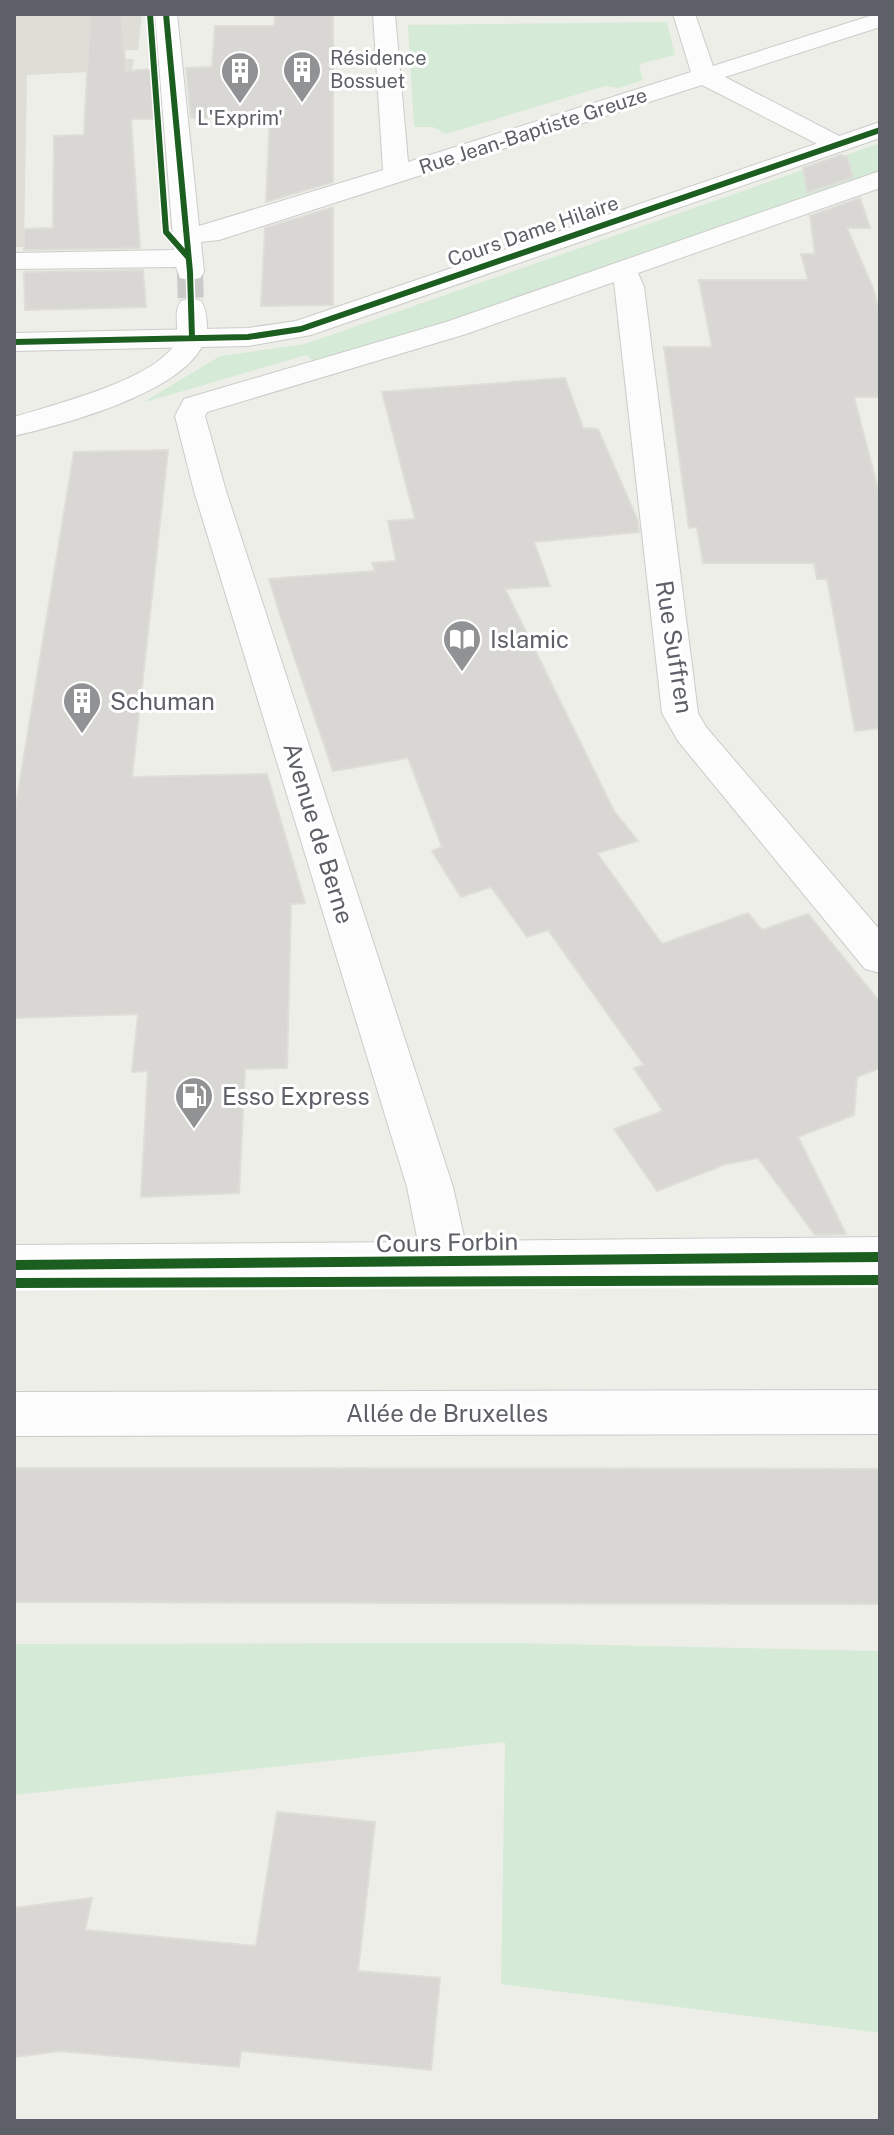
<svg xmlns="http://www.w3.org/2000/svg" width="894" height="2135" font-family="'Public Sans',sans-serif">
<rect width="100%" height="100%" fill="#eeeee8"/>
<!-- education -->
<path fill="#dfded6" d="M14,14H142L138,50L107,51L106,59H134L132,70L27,75L24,247H14Z"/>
<!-- green -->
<path fill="#d5ebd7" d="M667,22L675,55L639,64L643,80L619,88L605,86L446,134L433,127H414L408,25Z
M880,143V170L412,336L314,362L306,355L142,403L220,356L305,344Z
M513,1643L880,1651V2033L501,1984L505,1742L14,1795V1644Z"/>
<!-- building -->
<path fill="#d8d7d3" stroke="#deddd8" stroke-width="2" d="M90,14H121L126,71L156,69L160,119H131L140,248L24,250V229L53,228L54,136L84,135Z
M275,14H333V182L266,202L270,117L191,118L186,68L212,67L215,26H274Z
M841,155L847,157L853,177L807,193L803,168Z
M860,198L870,228H847L873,288L880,314V397H854L880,496V728L855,731L827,579H817L814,563H703L697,527L689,528L664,347H712L699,280H808L801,254H815L810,216Z
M333,207V305L261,306L265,228Z
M143,270L146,307L25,310L24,272Z
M565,378L583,428L598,429L638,521L639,532L534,542L550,586L505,589L614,811L638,841L597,853L662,944L748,913L762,930L808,914L880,1002V1068L857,1077L854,1115L798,1137L846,1234L815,1235L758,1158L726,1164L657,1191L614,1129L663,1111L634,1068L644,1065L548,930L527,937L491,887L461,897L432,851L442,847L408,758L333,771L281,618L269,579L375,571L372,563L396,561L388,521L415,519L382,392Z
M168,450L132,777L267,774L305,903L291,904L287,1068L245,1069L239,1193L141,1197L148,1071L132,1072L138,1014L14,1018V816L74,452Z
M14,1468L880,1469V1604L14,1602Z
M277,1812L375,1822L358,1971L440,1978L431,2070L241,2051L239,2067L60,2051L14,2057V1908L92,1898L85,1930L256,1946Z"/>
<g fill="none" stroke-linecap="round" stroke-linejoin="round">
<!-- minor-tunnel -->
<path stroke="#cacac8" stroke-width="26" stroke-dasharray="26 13" stroke-linecap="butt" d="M190,272L191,307"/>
<defs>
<path id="minor" d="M155,14H177L199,226L383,170L373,14H395L408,162L691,72L673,14H695L713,66L876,14H880V27L725,77L847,140L851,145L847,150H829L702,85L219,240L201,242L204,272L200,278L190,280L180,278L176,267L14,269V253L174,250Z
M880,171V188L638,273L644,287L698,713L706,727L880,930V973L865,969L678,741L662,713L614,282L466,334L207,412L205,416L226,491L453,1187L465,1241L880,1237V1277L14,1285V1245L418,1242L407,1187L194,491L175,416L184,399L446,322Z
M191,298L201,301C206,308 206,316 207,324C212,387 61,425 14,436V417C56,404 145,382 172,348C183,333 171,315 181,301Z
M880,1390V1434L14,1436V1392Z"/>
<path id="tertiary" d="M880,122V138L311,335L248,346L14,351V333L248,328L296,321Z"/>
</defs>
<!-- minor casing -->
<use href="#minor" stroke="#cbccca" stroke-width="2"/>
<!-- tertiary casing -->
<use href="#tertiary" stroke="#cbccca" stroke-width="2"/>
<!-- minor -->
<use href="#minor" fill="#fcfcfc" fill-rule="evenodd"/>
<!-- tertiary -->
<use href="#tertiary" fill="#fcfcfc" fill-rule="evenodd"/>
<defs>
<path id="cycleway-far1" d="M150,14L166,232L188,257
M166,14L190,272L192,338
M14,342L248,337L301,329L880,130"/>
<path id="cycleway" d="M14,1265L880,1257
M14,1283L880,1280"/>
</defs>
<!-- cycleway-far1 casing -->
<use href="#cycleway-far1" stroke="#fff" stroke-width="9"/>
<!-- cycleway casing -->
<use href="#cycleway" stroke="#fff" stroke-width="15"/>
<!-- cycleway-far1 -->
<use href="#cycleway-far1" stroke="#1b5e20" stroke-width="6"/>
<!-- cycleway -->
<use href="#cycleway" stroke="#1b5e20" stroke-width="10"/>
</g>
<!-- icons -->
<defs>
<symbol id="building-pin" viewBox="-11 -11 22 30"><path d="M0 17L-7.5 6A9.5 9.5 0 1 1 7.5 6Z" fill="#909294" stroke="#fff"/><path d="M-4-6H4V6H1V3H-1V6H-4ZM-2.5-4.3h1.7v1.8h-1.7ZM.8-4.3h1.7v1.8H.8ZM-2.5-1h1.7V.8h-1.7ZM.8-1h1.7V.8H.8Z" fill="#fff"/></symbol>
<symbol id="library-pin" viewBox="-11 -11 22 30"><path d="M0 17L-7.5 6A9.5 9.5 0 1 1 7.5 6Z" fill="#909294" stroke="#fff"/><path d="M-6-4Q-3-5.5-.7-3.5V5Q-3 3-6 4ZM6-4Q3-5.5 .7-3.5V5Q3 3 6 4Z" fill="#fff"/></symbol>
<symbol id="fuel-pin" viewBox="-11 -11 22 30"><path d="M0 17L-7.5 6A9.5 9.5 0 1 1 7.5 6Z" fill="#909294" stroke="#fff"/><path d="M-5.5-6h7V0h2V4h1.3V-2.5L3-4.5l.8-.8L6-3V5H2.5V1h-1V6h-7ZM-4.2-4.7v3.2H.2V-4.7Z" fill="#fff"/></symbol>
</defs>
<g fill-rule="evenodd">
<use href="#building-pin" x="280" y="48" width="44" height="60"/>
<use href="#building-pin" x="218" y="49" width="44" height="60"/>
<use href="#library-pin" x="440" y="617" width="44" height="60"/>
<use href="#building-pin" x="60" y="679" width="44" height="60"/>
<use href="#fuel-pin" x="172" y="1074" width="44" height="60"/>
</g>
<g text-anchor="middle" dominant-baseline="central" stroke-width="6" stroke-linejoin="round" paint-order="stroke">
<!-- far-poi labels -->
<g font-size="20" fill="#5d6067" stroke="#fff" text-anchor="start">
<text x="330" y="58">Résidence<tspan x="330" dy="23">Bossuet</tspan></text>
<text x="240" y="118" text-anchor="middle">L'Exprim'</text>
</g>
<!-- far-street labels -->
<g font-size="20" fill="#5d6067" stroke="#fff">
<text transform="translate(533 131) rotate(-18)">Rue Jean-Baptiste Greuze</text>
<text transform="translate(533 231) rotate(-19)">Cours Dame Hilaire</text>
</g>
<!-- poi labels -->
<g font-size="24" fill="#5d6067" stroke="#fff" text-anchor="start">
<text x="490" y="639">Islamic</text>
<text x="110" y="701">Schuman</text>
<text x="222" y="1096">Esso Express</text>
</g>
<!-- street labels -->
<g font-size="24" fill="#5d6067" stroke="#fff">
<text transform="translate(675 647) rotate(81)">Rue Suffren</text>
<text transform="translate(319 833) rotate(73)">Avenue de Berne</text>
<text transform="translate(447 1242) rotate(-1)">Cours Forbin</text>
<text x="447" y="1413">Allée de Bruxelles</text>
</g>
</g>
<!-- border -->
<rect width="894" height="2135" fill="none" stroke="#5d6067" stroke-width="32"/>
</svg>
